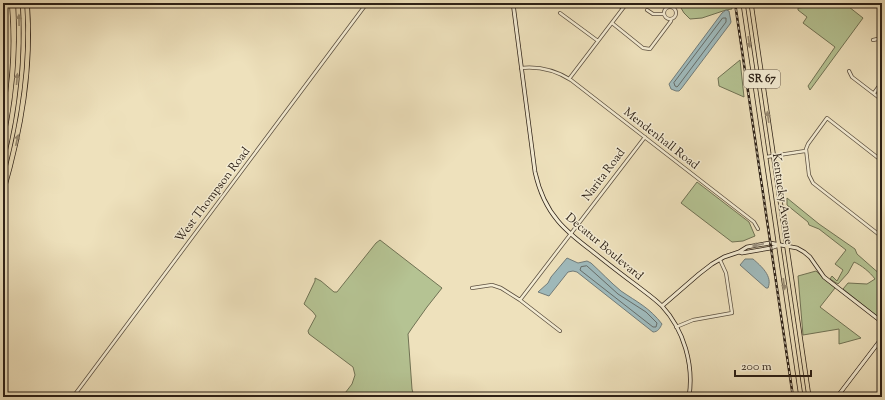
<svg xmlns="http://www.w3.org/2000/svg" width="885" height="400" font-family="'Sorts Mill Goudy',serif">
<rect width="100%" height="100%" fill="#eee1bc"/>
<filter id="stains"><feTurbulence type="fractalNoise" baseFrequency=".005" numOctaves="4"/><feColorMatrix values="0 0 0 0 .2 0 0 0 0 .09 0 0 0 0 .02 0 0 0 .5 -.17"/></filter>
<radialGradient id="worn" r=".72"><stop offset=".6" stop-color="#630" stop-opacity="0"/><stop offset="1" stop-color="#630" stop-opacity=".3"/></radialGradient>
<!-- green -->
<path fill="#b5c393" stroke="#707254" d="M678,3H731L732,9L726,10L702,18L690,19L684,13Z
M811,3H844L863,18L810,90L808,86L835,47L803,23L807,17L798,10V8L808,7Z
M740,60L744,97L719,86L718,78Z
M697,182L749,222L755,236L743,241L732,242L681,203Z
M787,198L819,224L855,249L857,254L882,276V310L877,316L843,289L848,283L867,284L875,279C870,272 861,265 854,262L848,273L838,284L830,279L832,276L837,281L843,270L835,264L846,250L819,229L809,225L808,222L787,205Z
M380,240L442,288L427,307L412,328L408,334L412,389L414,397H342L352,384L355,375L353,367L309,334L308,331L316,316L313,312L304,304L315,281V278L321,281L334,292H337L376,243Z
M816,271L835,288L820,307L861,338L839,344V329L803,335L798,276Z"/>
<!-- water -->
<path fill="#9fbabc" stroke="#717c7a" d="M726,10L729,11L731,22L730,24L681,89L679,91H676L671,89L669,84L722,13Z
M567,258L578,263L587,261L591,263C601,272 610,282 621,291C637,302 650,308 662,324C660,328 658,332 653,332L577,272L573,271L568,272L549,296L538,292L548,283L551,277Z
M745,259H753C761,266 773,276 768,288H766L740,265Z"/>
<g fill="none" stroke-linecap="round" stroke-linejoin="round">
<!-- shore -->
<path stroke="#666d69" stroke-width="1" d="M723,18H726V22L678,86L677,87L675,86L674,83Z
M587,266L618,294L646,312L657,323L656,327H653L580,270L581,267Z"/>
<defs>
<path id="street" d="M615,3L623,8
M873,3H878
M664 13a6 6 0 1 1 12 0a6 6 0 1 1-12 0Z
M647,10L653,14H664
M560,13L598,41
M612,23L643,48L650,49L671,21V19
M873,40L882,38
M521,68C540,66 555,70 571,80L754,222L758,229
M849,71L852,77L882,100
M569,79L627,3
M874,93L882,82
M766,157L805,151
M882,161L827,118L808,144L806,149L809,175L813,183L882,237
M472,288L492,285L501,288L520,300L560,331
M520,300L645,137
M676,327L693,320L732,313L726,273L720,260
M73,397L367,3"/>
<path id="secondary" d="M513,3L535,172C539,190 546,207 558,221C568,233 580,242 592,251C607,263 621,274 636,285C645,292 654,298 662,306C684,330 694,365 689,397
M739,252L742,253L771,248L779,245
M662,306L699,274L712,264L724,257L739,252L747,247L770,243L797,248L804,252L810,257L824,277L882,322
M837,397L882,338"/>
<path id="primary" d="M743,3L801,397
M751,3L809,397"/>
<path id="highway" d="M3,107C9,73 10,37 7,3
M3,159C16,108 21,56 18,3
M3,192C21,130 32,68 27,3"/>
</defs>
<!-- street casing -->
<use href="#street" stroke="#5c5040" stroke-width="4"/>
<!-- secondary casing -->
<use href="#secondary" stroke="#2c2016" stroke-width="4.5"/>
<!-- primary casing -->
<use href="#primary" stroke="#2c2016" stroke-width="5"/>
<!-- highway casing -->
<use href="#highway" stroke="#2c2016" stroke-width="5.5"/>
<!-- street -->
<use href="#street" stroke="#f4ecd3" stroke-width="2.5"/>
<!-- secondary -->
<use href="#secondary" stroke="#f4ecd3" stroke-width="3"/>
<!-- primary -->
<use href="#primary" stroke="#eee1bc" stroke-width="3.5"/>
<!-- highway -->
<use href="#highway" stroke="#eee1bc" stroke-width="4"/>
<defs>
<path id="rail" d="M735,3L793,397"/>
</defs>
<!-- rail casing -->
<use href="#rail" stroke="#2c2016" stroke-width="2.5"/>
<!-- rail -->
<use href="#rail" stroke="#f4ecd3" stroke-width="1" stroke-dasharray="3" stroke-linecap="butt"/>
</g>
<!-- one-way arrows -->
<defs><path id="oneway-solid" d="M-6-.8H1V-3.2L6.5 0L1 3.2V.8H-6Z"/></defs>
<g fill="#978a71">
<use href="#oneway-solid" transform="translate(19 20) rotate(-91)"/>
<use href="#oneway-solid" transform="translate(749 42) rotate(82)"/>
<use href="#oneway-solid" transform="translate(17 79) rotate(-85)"/>
<use href="#oneway-solid" transform="translate(768 117) rotate(-98)"/>
<use href="#oneway-solid" transform="translate(17 140) rotate(-77)"/>
<use href="#oneway-solid" transform="translate(784 284) rotate(82)"/>
</g>
<use fill="#9a907e" href="#oneway-solid" transform="translate(758 245) rotate(168)"/>
<g text-anchor="middle" dominant-baseline="central" stroke-width="3" stroke-linejoin="round" paint-order="stroke">
<!-- shield labels -->
<rect fill="#f4ecd3" stroke="#685d4f" stroke-width="1" x="744" y="70" width="36" height="18" rx="3"/>
<g font-size="11" font-weight="bold" fill="#2c2016">
<text x="762" y="79">SR 67</text>
</g>
<!-- street labels -->
<g font-size="12" fill="#2c2016" stroke="#f4ecd3">
<text transform="translate(661 139) rotate(38)">Mendenhall Road</text>
<text transform="translate(604 175) rotate(-53)">Narita Road</text>
<text transform="translate(213 195) rotate(-53)">West Thompson Road</text>
<text transform="translate(782 199) rotate(82)">Kentucky Avenue</text>
<text transform="translate(604 247) rotate(40)">Decatur Boulevard</text>
</g>
</g>
<!-- margin -->
<rect width="885" height="400" fill="none" stroke="#eee1bc" stroke-width="16"/>
<rect x="4" y="4" width="877" height="392" fill="none" stroke="#2c2016" stroke-width="2"/>
<rect x="8" y="8" width="869" height="384" fill="none" stroke="#2c2016"/>
<!-- scale -->
<path d="M735 370v6h76v-6" fill="none" stroke="#2c2016" stroke-width="2"/>
<text x="741" y="370" font-size="12" fill="#2c2016" stroke="#f4ecd3" stroke-width="3" paint-order="stroke">200 m</text>
<rect width="100%" height="100%" filter="url(#stains)"/>
<rect width="100%" height="100%" fill="url(#worn)"/>
</svg>
